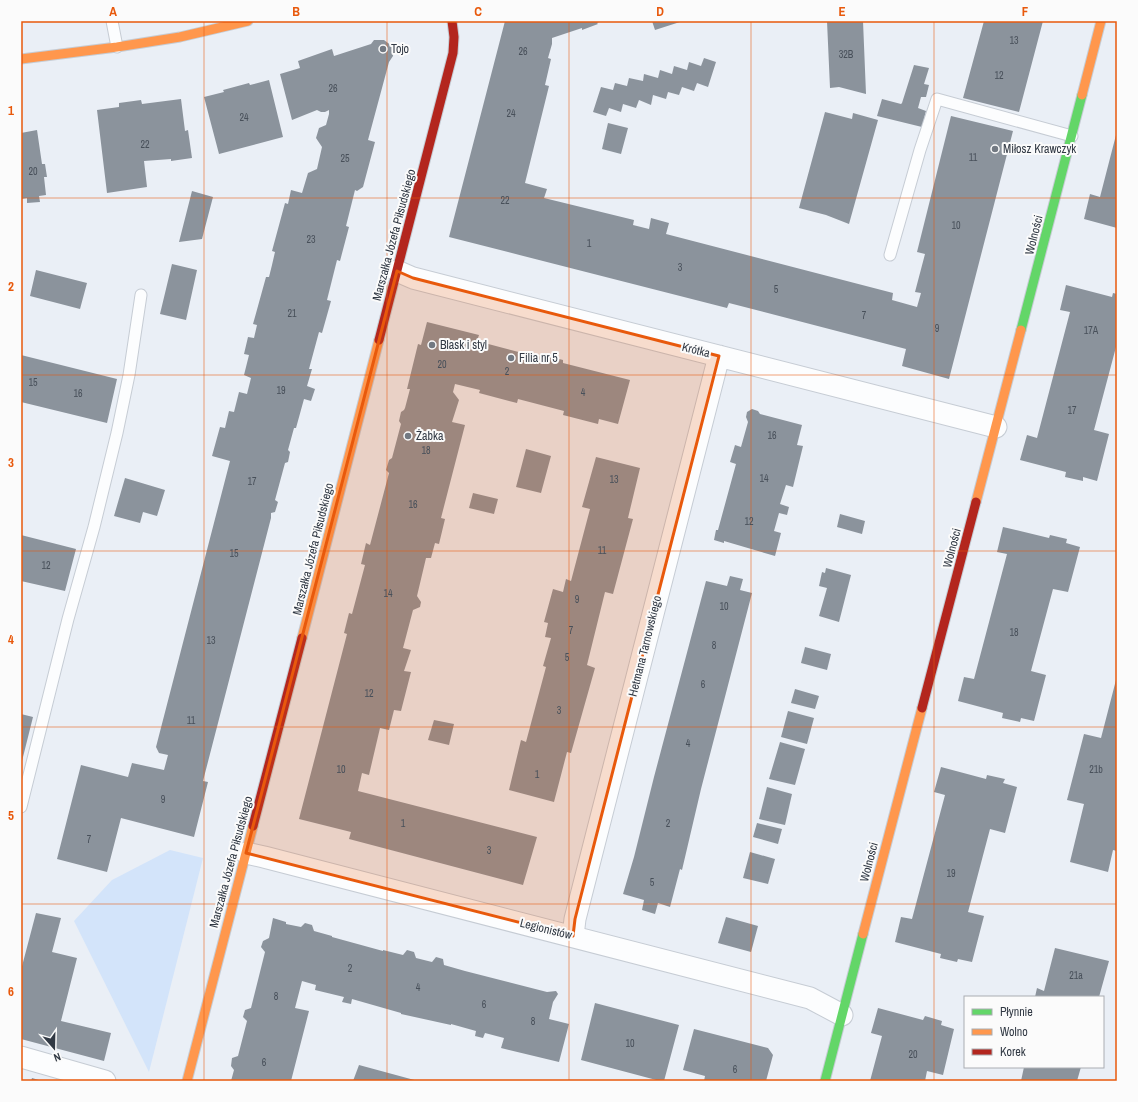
<svg xmlns="http://www.w3.org/2000/svg" width="1138" height="1102" font-family="'Archivo Narrow',sans-serif">
<rect width="100%" height="100%" fill="#eaeff6"/>
<!-- green -->
<path fill="#d3e4fa" d="M170,850L203,858L149,1072L74,921L112,880Z"/>
<!-- building -->
<path fill="#8b939c" d="M505,21H601L597,23L598,24L582,30V28L552,38V44L548,58L551,59L545,85L549,86L525,183L547,189L544,198L634,220L633,225L649,229L651,218L669,223L666,234L893,293L892,300L917,307L921,293L915,292L925,254L917,252L951,116L1013,131L949,379L902,366L906,349L729,303L727,308L449,237Z
M652,21H683L655,30Z
M827,21H863L866,94L839,87L830,88Z
M984,21H1043L1019,112L963,98Z
M374,40H384L392,46L393,56L389,62L368,140L375,142L363,187L357,191L355,190L346,226L349,227L340,261L337,260L327,300L331,301L322,333L319,332L309,369H312L307,386L315,389L311,401L304,399L296,428H294L288,450L290,452L288,462L285,463L275,500L278,502L275,512L271,513V518L203,781L208,782L194,837L121,818L107,872L57,859L81,765L128,777L132,763L164,770L168,755L159,753L156,747L230,461L212,456L220,427L225,428L229,411L234,412L239,392L247,394L251,378L244,375L249,355L244,354L248,337L254,338L257,325L253,324L266,277H269L272,265L275,252L272,251L285,203L288,204L291,190L302,193L308,173L317,169L322,147L316,138L319,128L326,125L329,114V110L325,112H321L317,110L292,120L280,74L300,68L298,61L332,49L334,56L371,44Z
M704,58L716,62L708,87L697,83L694,91L682,87L679,95L668,92L666,99L653,95L651,105L639,100L636,108L623,104L621,112L609,108L606,116L593,112L601,87L613,90L615,83L627,86L629,78L643,81L644,74L658,78L660,70L672,74L674,66L687,70L689,62L701,66Z
M914,65L929,68L924,84L929,85L926,97H921L918,108L926,111L922,127L877,116L882,99L901,104L902,103Z
M269,80L283,137L219,154L204,97L224,92L223,90L249,83L250,85Z
M181,99L185,131L188,130L192,158L171,161V159L144,161L147,187L107,193L97,110L119,107V103L141,100L142,104Z
M825,112L852,119L853,113L878,120L849,224L826,215L799,208Z
M608,123L628,128L621,154L602,149Z
M37,130L42,164H45L47,177H44L46,195L39,196L40,202L27,203V198L21,199V133Z
M1116,135H1117V228L1084,219L1090,194L1100,197Z
M192,191L213,197L202,239L179,242Z
M172,264L197,270L186,320L160,314Z
M36,270L87,283L80,309L30,296Z
M1066,285L1112,297L1113,293L1117,294V348L1116,347L1094,430L1109,434L1097,481L1083,477V481L1065,477L1066,472L1020,460L1027,435L1037,438L1070,312L1060,310Z
M427,322L479,335L477,341L538,357L544,355L563,360V363L630,380L618,424L599,419L598,424L563,415L564,411L518,399L517,403L479,393L480,390L455,384L453,392L459,400L452,422L465,425L441,518L445,519L439,544L435,543L431,558H426L417,596L421,602L420,607L413,610L403,648L411,650L404,671L411,672L401,711L394,710L389,730L380,728L369,775L362,773L358,791L537,837L523,885L349,839L351,832L299,819L347,634L344,633L349,613L352,614L365,565L361,564L366,543L370,545L389,473L386,470L389,460L392,458L401,424L399,421L401,412L404,410L405,408L410,389H407L418,344L421,345Z
M21,355L117,379L107,423L21,402Z
M752,409L758,411L760,414L802,425L797,445L803,446L793,487L786,485L780,504L789,507L787,515L779,513L774,531L781,533L775,556L724,541V543L714,540L716,530H718L736,464L730,462L735,445L741,447L748,422L746,417L747,412Z
M526,449L551,456L541,493L516,487Z
M596,457L640,468L628,518L633,519L613,594L605,592L587,665L595,668L571,753L567,752L554,802L509,790L521,740L526,742L546,667L543,666L551,638L545,637L548,623L544,622L553,589L563,592L566,579L571,581L590,509L582,507Z
M125,478L165,490L157,516L143,512L140,523L114,516Z
M473,493L498,499L494,514L469,508Z
M840,514L865,521L862,534L837,527Z
M1003,527L1049,538L1050,535L1067,539L1066,543L1080,547L1068,592L1053,589L1031,671L1046,675L1034,721L1021,718L1020,722L1002,718L1003,713L958,701L964,677L974,679L1007,554L997,552Z
M21,535L76,549L65,591L21,581Z
M826,568L851,575L839,622L819,616L827,588L819,586L822,572L825,573Z
M730,576L743,579L740,590L752,593L701,789L682,870L680,869L670,907L658,903L655,914L642,910L644,900L623,894L634,857L654,777L706,581L727,586Z
M805,647L831,654L827,670L801,663Z
M1116,680L1117,851L1113,850L1108,872L1070,862L1084,804L1067,800L1084,734L1101,738Z
M795,689L819,696L815,709L791,703Z
M788,711L814,718L807,744L781,737Z
M21,714L33,717L22,761H21Z
M434,720L454,724L449,745L428,740Z
M780,742L805,749L795,785L769,779Z
M941,767L986,779L987,775L1005,779L1003,783L1017,787L1005,833L990,829L968,912L984,916L972,962L958,959L957,962L940,958L941,954L895,942L901,917L912,919L945,795L934,792Z
M767,787L792,794L785,825L759,819Z
M757,823L782,829L778,844L753,837Z
M750,852L775,859L768,884L743,878Z
M36,913L61,918L52,952L77,958L61,1021L111,1033L104,1061L21,1039V970Z
M726,917L758,926L751,952L718,943Z
M273,918L286,922V924L301,927L305,923L312,925L314,931L332,936V937L383,951V950L403,955L407,950L414,952L416,958L432,962L436,957L443,959L444,965L465,971L547,992L556,991L558,994L553,1002L549,1019L569,1024L559,1062L501,1048L504,1038L485,1033L483,1038L475,1036L476,1031L451,1024V1025L401,1014V1013L352,999L351,1004L342,1002L344,997L315,990L316,985L302,981L295,1008L309,1011L291,1081H231L234,1070L231,1066L232,1058L238,1056L247,1021L243,1017L245,1010L251,1008L265,952L261,947L263,941L269,938Z
M1055,948L1109,961L1099,997H1035L1037,988L1044,991Z
M595,1003L679,1025L664,1081H660L581,1060Z
M878,1008L923,1020L925,1016L942,1021L941,1025L954,1029L943,1075L927,1071L925,1081H870L882,1036L871,1033Z
M694,1029L768,1048L773,1055L766,1081H704L705,1076L683,1070Z
M359,1065L418,1081H353Z
M1024,1067H1081L1077,1081H1021Z
M32,1078L42,1081H31Z"/>
<g fill="none" stroke-linecap="round" stroke-linejoin="round">
<defs>
<path id="lane" d="M112,21L117,47
M890,255L920,150L937,99L1072,136
M21,807L68,619L94,527L117,433L129,375L141,295"/>
<path id="street" d="M397,271L413,278L996,427
M246,853L264,857L810,998L842,1015
M573,936L575,919L719,356
M21,1057L105,1081"/>
<path id="fast" d="M1021,330L1082,95
M825,1081L863,934"/>
<path id="slow" d="M21,59L117,47L180,37L248,21
M1082,95L1101,21
M976,502L1021,330
M302,638L379,340
M863,934L922,708
M187,1081L253,826"/>
<path id="jam" d="M379,340L453,53L454,37L452,21
M922,708L976,502
M253,826L302,638"/>
</defs>
<!-- lane casing -->
<use href="#lane" stroke="#c6ccd4" stroke-width="13"/>
<!-- street casing -->
<use href="#street" stroke="#c6ccd4" stroke-width="23"/>
<!-- fast casing -->
<use href="#fast" stroke="#c6ccd4" stroke-width="11"/>
<!-- slow casing -->
<use href="#slow" stroke="#c6ccd4" stroke-width="11"/>
<!-- jam casing -->
<use href="#jam" stroke="#c6ccd4" stroke-width="11"/>
<!-- lane -->
<use href="#lane" stroke="#fcfdfe" stroke-width="11"/>
<!-- street -->
<use href="#street" stroke="#fcfdfe" stroke-width="21"/>
<!-- fast -->
<use href="#fast" stroke="#63d668" stroke-width="9"/>
<!-- slow -->
<use href="#slow" stroke="#ff974d" stroke-width="9"/>
<!-- jam -->
<use href="#jam" stroke="#b3261e" stroke-width="9"/>
</g>
<!-- marked area -->
<path fill="#e8590c" fill-opacity="0.2" stroke="#e8590c" stroke-width="3" stroke-linejoin="round" d="M397,271L413,278L719,356L575,919L573,936L246,853Z"/>
<!-- grid -->
<path fill="none" stroke="#e8590c" stroke-width="1" stroke-opacity="0.55" d="M204,21V1081M387,21V1081M569,21V1081M751,21V1081M934,21V1081M21,198H1117M21,375H1117M21,551H1117M21,727H1117M21,904H1117"/>
<!-- markers -->
<g fill="#727982" stroke="#fbfbfb" stroke-width="1.5">
<circle cx="383" cy="49" r="4"/>
<circle cx="995" cy="149" r="4"/>
<circle cx="432" cy="345" r="4"/>
<circle cx="511" cy="358" r="4"/>
<circle cx="408" cy="436" r="4"/>
</g>
<g text-anchor="middle" dominant-baseline="central" stroke-width="4" stroke-linejoin="round" paint-order="stroke">
<!-- number labels -->
<g font-size="10" fill="#48505a">
<text x="1014" y="40">13</text>
<text x="523" y="51">26</text>
<text x="846" y="54">32B</text>
<text x="999" y="75">12</text>
<text x="333" y="88">26</text>
<text x="511" y="113">24</text>
<text x="244" y="117">24</text>
<text x="145" y="144">22</text>
<text x="973" y="157">11</text>
<text x="345" y="158">25</text>
<text x="33" y="171">20</text>
<text x="505" y="200">22</text>
<text x="956" y="225">10</text>
<text x="311" y="239">23</text>
<text x="589" y="243">1</text>
<text x="680" y="267">3</text>
<text x="776" y="289">5</text>
<text x="292" y="313">21</text>
<text x="864" y="315">7</text>
<text x="937" y="328">9</text>
<text x="1091" y="330">17A</text>
<text x="442" y="364">20</text>
<text x="507" y="371">2</text>
<text x="33" y="382">15</text>
<text x="281" y="390">19</text>
<text x="583" y="392">4</text>
<text x="78" y="393">16</text>
<text x="1072" y="410">17</text>
<text x="772" y="435">16</text>
<text x="426" y="450">18</text>
<text x="764" y="478">14</text>
<text x="614" y="479">13</text>
<text x="252" y="481">17</text>
<text x="413" y="504">16</text>
<text x="749" y="521">12</text>
<text x="602" y="550">11</text>
<text x="234" y="553">15</text>
<text x="46" y="565">12</text>
<text x="388" y="593">14</text>
<text x="577" y="599">9</text>
<text x="724" y="606">10</text>
<text x="571" y="630">7</text>
<text x="1014" y="632">18</text>
<text x="211" y="640">13</text>
<text x="714" y="645">8</text>
<text x="567" y="657">5</text>
<text x="703" y="684">6</text>
<text x="369" y="693">12</text>
<text x="559" y="710">3</text>
<text x="191" y="720">11</text>
<text x="688" y="743">4</text>
<text x="341" y="769">10</text>
<text x="1096" y="769">21b</text>
<text x="537" y="774">1</text>
<text x="163" y="799">9</text>
<text x="403" y="823">1</text>
<text x="668" y="823">2</text>
<text x="89" y="839">7</text>
<text x="489" y="850">3</text>
<text x="951" y="873">19</text>
<text x="652" y="882">5</text>
<text x="350" y="968">2</text>
<text x="1076" y="975">21a</text>
<text x="418" y="987">4</text>
<text x="276" y="996">8</text>
<text x="484" y="1004">6</text>
<text x="533" y="1021">8</text>
<text x="630" y="1043">10</text>
<text x="913" y="1054">20</text>
<text x="264" y="1062">6</text>
<text x="735" y="1069">6</text>
</g>
<!-- poi labels -->
<g font-size="12" fill="#313944" stroke="#fbfbfb" text-anchor="start">
<text x="391" y="49">Tojo</text>
<text x="1003" y="149">Miłosz Krawczyk</text>
<text x="440" y="345">Blask i styl</text>
<text x="519" y="358">Filia nr 5</text>
<text x="416" y="436">Żabka</text>
</g>
<!-- street labels -->
<g font-size="12" fill="#313944" stroke="#fbfbfb">
<text transform="translate(394 235) rotate(-75)">Marszałka Józefa Piłsudskiego</text>
<text transform="translate(1034 235) rotate(-76)">Wolności</text>
<text transform="translate(696 350) rotate(14)">Krótka</text>
<text transform="translate(952 548) rotate(-75)">Wolności</text>
<text transform="translate(313 549) rotate(-76)">Marszałka Józefa Piłsudskiego</text>
<text transform="translate(645 646) rotate(-76)">Hetmana Tarnowskiego</text>
<text transform="translate(231 862) rotate(-75)">Marszałka Józefa Piłsudskiego</text>
<text transform="translate(869 862) rotate(-75)">Wolności</text>
<text transform="translate(546 929) rotate(14)">Legionistów</text>
</g>
</g>
<!-- border -->
<rect width="1138" height="1102" fill="none" stroke="#fbfbfb" stroke-width="44"/>
<!-- legend -->
<rect x="964" y="996" width="140" height="72" fill="#fbfbfb" stroke="#aaadb2"/>
<rect x="972" y="1009" width="20" height="6" fill="#63d668" stroke="#aaadb2"/>
<text x="1000" y="1016" font-size="12" fill="#313944">Płynnie</text>
<rect x="972" y="1029" width="20" height="6" fill="#ff974d" stroke="#aaadb2"/>
<text x="1000" y="1036" font-size="12" fill="#313944">Wolno</text>
<rect x="972" y="1049" width="20" height="6" fill="#b3261e" stroke="#aaadb2"/>
<text x="1000" y="1056" font-size="12" fill="#313944">Korek</text>
<!-- north arrow -->
<g transform="translate(54 1048) rotate(160)" stroke="#fbfbfb" stroke-width="3" paint-order="stroke">
<path d="M0-3L7 15L0 10L-7 15Z" fill="#313944"/>
<text y="-6" font-size="11" font-weight="bold" text-anchor="middle" fill="#313944">N</text>
</g>
<rect x="22" y="22" width="1094" height="1058" fill="none" stroke="#e8590c" stroke-width="1.5"/>
<g font-size="13" text-anchor="middle" font-weight="bold" fill="#e8590c">
<text x="113" y="16">A</text>
<text x="296" y="16">B</text>
<text x="478" y="16">C</text>
<text x="660" y="16">D</text>
<text x="842" y="16">E</text>
<text x="1025" y="16">F</text>
<text x="11" y="115">1</text>
<text x="11" y="291">2</text>
<text x="11" y="467">3</text>
<text x="11" y="644">4</text>
<text x="11" y="820">5</text>
<text x="11" y="996">6</text>
</g>
</svg>
